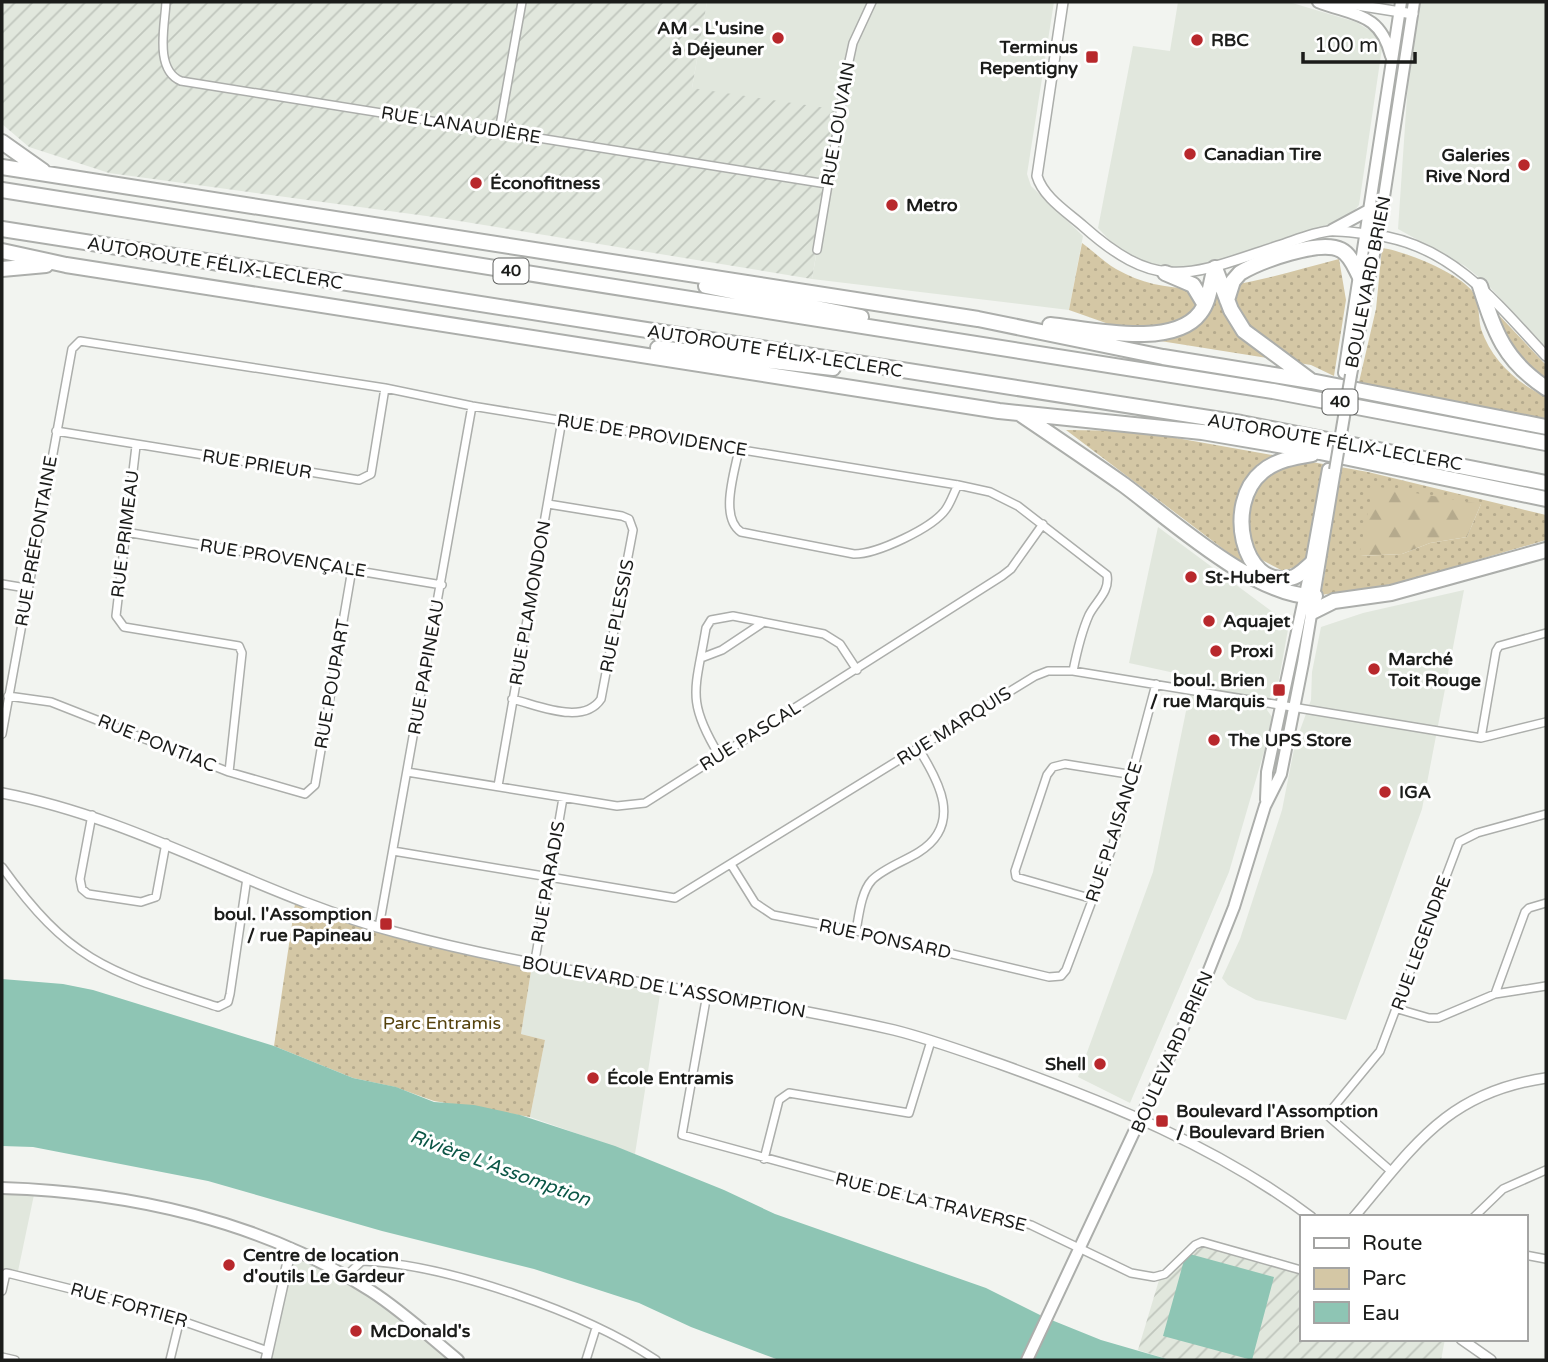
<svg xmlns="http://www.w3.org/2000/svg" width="1548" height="1362" font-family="'Varela Round',sans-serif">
<defs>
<pattern id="industrial-furrows" width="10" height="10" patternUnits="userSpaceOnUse" patternTransform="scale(1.75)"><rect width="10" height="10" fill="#e1e7dd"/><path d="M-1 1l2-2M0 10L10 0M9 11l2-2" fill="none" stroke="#c0c6bd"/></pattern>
<pattern id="green-dots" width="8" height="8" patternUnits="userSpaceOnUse" patternTransform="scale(1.75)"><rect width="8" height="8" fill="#d4c7a5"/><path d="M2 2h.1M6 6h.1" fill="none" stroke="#b5aa8d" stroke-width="1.8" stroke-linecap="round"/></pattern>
<pattern id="forest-firs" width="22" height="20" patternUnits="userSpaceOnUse" patternTransform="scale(1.75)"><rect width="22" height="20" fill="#d4c7a5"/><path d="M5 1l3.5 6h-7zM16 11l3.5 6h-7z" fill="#b5aa8d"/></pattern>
</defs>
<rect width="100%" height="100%" fill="#f2f4f0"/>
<!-- built -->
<path fill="#e1e7dd" d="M707,2H1054L1027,174L1031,186L1083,236L1069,310L812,279L817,250L692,88Z
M1178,2H1289L1356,22L1374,33L1382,48L1359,205L1349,217L1214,265L1168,269L1139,261L1120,251L1098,228L1133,46L1170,51Z
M1417,2H1546V347L1487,284L1465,266L1398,229L1409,67Z
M1158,527L1289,624L1277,690L1271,691L1267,710L1272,717L1264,752L1229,872L1130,1103L1078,1077L1153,872L1193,677L1129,663Z
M1464,590L1422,809L1346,1020L1256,1000L1228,985L1222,978L1240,939L1282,810L1295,744L1311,700L1312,672L1321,627L1363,613Z
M532,965L661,988L635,1154L530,1117L545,1040L521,1034Z
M2,1188L35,1190L17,1276L2,1272Z
M291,1248L330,1267L458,1360H266Z"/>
<!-- industrial -->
<path fill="url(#industrial-furrows)" d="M2,2H707L692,88L840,110L812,279L441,218L109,173L29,147L2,124Z
M1202,1242L1301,1270V1339H1445L1441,1360H1170L1138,1350L1159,1280Z"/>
<!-- green -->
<path fill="url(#green-dots)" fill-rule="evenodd" d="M1082,243C1093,251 1104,262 1116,269C1185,309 1268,277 1339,259L1346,300L1334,376L1311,365L1154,340L1069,310Z
M1382,248C1405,251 1459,273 1473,292C1480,301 1478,318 1481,329C1492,361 1517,383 1546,397V419L1359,382L1376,309Z
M1494,310L1546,365V379L1509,346Z
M1066,430L1137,431L1368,472L1546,515V540L1399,583L1321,595L1326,566L1291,568L1285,572L1262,560L1251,570ZM1481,504L1467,537L1430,543L1402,554L1360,556Z
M296,897L314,906L532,965L521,1034L545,1040L530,1117L434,1101L395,1087L353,1078L274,1046Z"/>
<!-- forest -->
<path fill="url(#forest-firs)" d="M1373,486L1481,504L1467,537L1430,543L1402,554L1359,556Z"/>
<!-- water -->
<path fill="#8ec5b4" d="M2,979L63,984L93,990L274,1046L353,1078L396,1087L434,1102L474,1105L520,1115L615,1146L724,1190L775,1214L986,1288L1044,1317L1101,1340L1170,1360H779L691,1327L639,1303L534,1269L382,1231L208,1181L33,1147L2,1146Z
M1186,1253L1274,1277L1252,1360L1163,1336Z"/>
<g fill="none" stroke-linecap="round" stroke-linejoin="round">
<defs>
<path id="minor" d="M166,2C165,25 154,70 181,81L827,184
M499,131L522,2
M817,250L848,66L853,43L872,2
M56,431L359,480L371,474L385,388
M136,446L116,616L124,627L239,646L242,653L229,772
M739,449C735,471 719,517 741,532L854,554C877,554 933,528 946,509C951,502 954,492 958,485
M125,532L442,585
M2,584L26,588
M701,658L722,650L761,624
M8,696L51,702L229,772L305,794L315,785L352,569
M512,699C538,705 583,726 601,699L633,530L629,519L622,516L548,504
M2,734L72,349L80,341L385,388L472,406L958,485L990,492L1018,506L1107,575C1110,592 1096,601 1089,615C1081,633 1077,651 1073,671
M1481,738L1496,651L1499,646L1546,633
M719,755C685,699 696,689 706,628L711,620L733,616L824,634L840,644L857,670
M407,772L617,806L645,803L1002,576L1011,569L1043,524
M498,786L562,420
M92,815L80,879L82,889L88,894L141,902L156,897L166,843
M393,851L675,898L1035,676L1048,671H1073L1481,738L1546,722
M732,866L755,903L773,915L856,931L1049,977L1061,976L1066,970L1113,845L1156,684
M2,867C71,963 109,972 218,1007L228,1002L230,994L247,878
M1093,899L1016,877L1015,871L1047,775L1053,767L1065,764L1134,775
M379,927L472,406
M856,931C859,915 861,892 872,880C884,868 905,861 919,852C963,824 939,781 918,748
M534,966L563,798
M707,994L682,1135L961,1211L1008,1218L1031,1225L1131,1273L1154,1277L1165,1274L1195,1245L1202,1242L1301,1270
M1495,994L1525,912L1529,908L1546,903
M1398,1009L1429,1018H1438L1495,994L1546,986
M764,1159L779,1100L789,1093L909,1113L931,1041
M1392,1172L1327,1115L1380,1051L1459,842L1477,833L1546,814
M1474,1217L1503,1189L1546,1170
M1525,1255L1546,1259
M346,1276L362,1261C447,1264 586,1313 656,1360
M2,1291L6,1273L11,1274L139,1306L268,1351
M2,1357L15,1360
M170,1360L180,1319
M586,1360L596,1328"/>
<path id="tertiary" d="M1063,2L1037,176C1043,197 1067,212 1083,226C1159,294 1190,275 1278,246C1294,241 1312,233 1329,231C1339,230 1376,235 1387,237C1457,251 1500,307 1546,356
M1338,2L1413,14
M2,793C140,819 260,896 395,932C559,976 728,992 894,1030C930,1039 965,1052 1000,1064C1109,1103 1218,1147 1311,1217
M1354,1217C1414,1146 1447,1092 1546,1078
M1461,1339L1491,1360
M266,1360L291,1248"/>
<path id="secondary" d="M1318,2C1354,16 1380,12 1391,56
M1332,230L1369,210
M1344,373L1401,2
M1351,375L1380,223L1414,2
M1266,800L1267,772L1308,580L1328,469
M2,1188C130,1192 262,1221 371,1291C402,1311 430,1337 458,1360
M1027,1360L1203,985L1234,907L1265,806L1281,774L1303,663L1335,470"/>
<path id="motorway" d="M2,142L43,171
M2,167L978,319L1163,357L1311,381L1546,427
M2,190L1273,391L1546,443
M2,229L1241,423L1546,483
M2,251L66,265L999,411L1202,432L1320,452L1546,499
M1215,268L1231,310L1244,331L1310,380
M2,269L46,265
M1165,273L1193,285L1205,305
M706,286L861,317
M1480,286C1495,333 1504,360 1546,388
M1227,300L1233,281L1240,273C1260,261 1320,239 1341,250C1351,255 1355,268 1360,277
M1050,325C1089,329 1173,349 1200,313C1210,301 1210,283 1215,268
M658,348L833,368
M1022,415C1056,438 1090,461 1124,485C1170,519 1258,599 1315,596
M1312,563C1305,569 1298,577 1290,578C1242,589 1224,503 1262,472C1276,460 1294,457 1312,454
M1312,612L1334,601L1391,593L1546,550"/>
</defs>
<!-- minor casing -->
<use href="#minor" stroke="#acaeab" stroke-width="10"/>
<!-- tertiary casing -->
<use href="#tertiary" stroke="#acaeab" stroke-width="12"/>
<!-- secondary casing -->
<use href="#secondary" stroke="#acaeab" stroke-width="14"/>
<!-- motorway casing -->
<use href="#motorway" stroke="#acaeab" stroke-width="18"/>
<!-- minor -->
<use href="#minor" stroke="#fff" stroke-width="7"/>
<!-- tertiary -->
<use href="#tertiary" stroke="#fff" stroke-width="9"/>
<!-- secondary -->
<use href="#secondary" stroke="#fff" stroke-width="10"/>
<!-- motorway -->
<use href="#motorway" stroke="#fff" stroke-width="14"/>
<defs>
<path id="secondary-bridge" d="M1335,470L1351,375"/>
</defs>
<!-- secondary-bridge casing -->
<use href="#secondary-bridge" stroke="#acaeab" stroke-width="14" stroke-linecap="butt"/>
<!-- secondary-bridge -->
<use href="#secondary-bridge" stroke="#fff" stroke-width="10"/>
</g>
<!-- markers -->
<g fill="#b8282c" stroke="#fff" stroke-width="2.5">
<circle cx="778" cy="38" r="7"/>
<circle cx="1197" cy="40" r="7"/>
<rect x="1085" y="50" width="14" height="14" rx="3.5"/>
<circle cx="1190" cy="154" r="7"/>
<circle cx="1524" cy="165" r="7"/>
<circle cx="476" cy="183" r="7"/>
<circle cx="892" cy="205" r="7"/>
<circle cx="1191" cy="577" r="7"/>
<circle cx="1209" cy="621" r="7"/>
<circle cx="1216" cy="651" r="7"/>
<circle cx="1374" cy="669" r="7"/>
<rect x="1272" y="683" width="14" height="14" rx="3.5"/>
<circle cx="1214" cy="740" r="7"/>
<circle cx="1385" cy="792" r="7"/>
<rect x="379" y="917" width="14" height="14" rx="3.5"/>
<circle cx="1100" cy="1064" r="7"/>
<circle cx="593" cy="1078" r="7"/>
<rect x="1155" y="1114" width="14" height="14" rx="3.5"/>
<circle cx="229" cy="1265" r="7"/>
<circle cx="356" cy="1331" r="7"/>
</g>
<g text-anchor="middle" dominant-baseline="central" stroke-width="6" stroke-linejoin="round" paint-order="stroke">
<!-- shield labels -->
<g fill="#fff" stroke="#5f605f" stroke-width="2">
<rect x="493.5" y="258.5" width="35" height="25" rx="5"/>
<rect x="1322.5" y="389.5" width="35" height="25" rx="5"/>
</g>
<g font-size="16" font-weight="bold" fill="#1b1c1a">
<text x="511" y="271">40</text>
<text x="1340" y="402">40</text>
</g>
<!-- poi labels -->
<g font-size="18" font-weight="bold" fill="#1b1c1a" stroke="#fff" text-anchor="start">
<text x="764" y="28" text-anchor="end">AM - L'usine<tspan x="764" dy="21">à Déjeuner</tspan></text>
<text x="1211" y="40">RBC</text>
<text x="1078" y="47" text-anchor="end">Terminus<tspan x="1078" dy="21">Repentigny</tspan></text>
<text x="1204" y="154">Canadian Tire</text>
<text x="1510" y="155" text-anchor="end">Galeries<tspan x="1510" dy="21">Rive Nord</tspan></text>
<text x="490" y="183">Éconofitness</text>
<text x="906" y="205">Metro</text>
<text x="1205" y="577">St-Hubert</text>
<text x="1223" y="621">Aquajet</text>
<text x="1230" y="651">Proxi</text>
<text x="1388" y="659">Marché<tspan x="1388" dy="21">Toit Rouge</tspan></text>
<text x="1265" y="680" text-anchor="end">boul. Brien<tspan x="1265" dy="21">/ rue Marquis</tspan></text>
<text x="1228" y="740">The UPS Store</text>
<text x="1399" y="792">IGA</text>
<text x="372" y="914" text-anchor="end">boul. l'Assomption<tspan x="372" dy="21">/ rue Papineau</tspan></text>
<text x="1086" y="1064" text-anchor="end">Shell</text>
<text x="607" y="1078">École Entramis</text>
<text x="1176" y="1111">Boulevard l'Assomption<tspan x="1176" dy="21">/ Boulevard Brien</tspan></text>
<text x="243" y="1255">Centre de location<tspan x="243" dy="21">d'outils Le Gardeur</tspan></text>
<text x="370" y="1331">McDonald's</text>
</g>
<!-- street labels -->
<g font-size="18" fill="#1b1c1a" stroke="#fff">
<text transform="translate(838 124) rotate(-80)">RUE LOUVAIN</text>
<text transform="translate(461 125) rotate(9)">RUE LANAUDIÈRE</text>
<text transform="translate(215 263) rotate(9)">AUTOROUTE FÉLIX-LECLERC</text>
<text transform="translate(1368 282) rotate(-79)">BOULEVARD BRIEN</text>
<text transform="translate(775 351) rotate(9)">AUTOROUTE FÉLIX-LECLERC</text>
<text transform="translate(652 435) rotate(9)">RUE DE PROVIDENCE</text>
<text transform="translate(1335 442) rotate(10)">AUTOROUTE FÉLIX-LECLERC</text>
<text transform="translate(257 464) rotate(9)">RUE PRIEUR</text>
<text transform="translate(125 534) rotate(-83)">RUE PRIMEAU</text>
<text transform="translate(36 541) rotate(-80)">RUE PRÉFONTAINE</text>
<text transform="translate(283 558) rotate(9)">RUE PROVENÇALE</text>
<text transform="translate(530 603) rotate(-80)">RUE PLAMONDON</text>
<text transform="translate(617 616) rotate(-79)">RUE PLESSIS</text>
<text transform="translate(426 667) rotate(-80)">RUE PAPINEAU</text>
<text transform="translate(332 684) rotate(-80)">RUE POUPART</text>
<text transform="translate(954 726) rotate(-32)">RUE MARQUIS</text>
<text transform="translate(750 736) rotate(-32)">RUE PASCAL</text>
<text transform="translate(157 743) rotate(22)">RUE PONTIAC</text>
<text transform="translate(1114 832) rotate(-72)">RUE PLAISANCE</text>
<text transform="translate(548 882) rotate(-80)">RUE PARADIS</text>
<text transform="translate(885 939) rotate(12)">RUE PONSARD</text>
<text transform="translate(1421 943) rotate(-70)">RUE LEGENDRE</text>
<text transform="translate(664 987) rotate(10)">BOULEVARD DE L'ASSOMPTION</text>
<text transform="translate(1172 1052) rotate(-66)">BOULEVARD BRIEN</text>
<text transform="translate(931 1202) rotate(14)">RUE DE LA TRAVERSE</text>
<text transform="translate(129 1305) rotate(16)">RUE FORTIER</text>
</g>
<!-- park labels -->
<g font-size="18" fill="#55420c" stroke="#fff">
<text x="442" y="1023">Parc Entramis</text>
</g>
<!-- water labels -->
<g font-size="19" font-style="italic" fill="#0b5646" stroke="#fff">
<text transform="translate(500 1168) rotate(20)">Rivière L'Assomption</text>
</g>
</g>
<!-- border -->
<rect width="1548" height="1362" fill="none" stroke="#1b1c1a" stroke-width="7"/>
<!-- legend -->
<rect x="1300" y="1215" width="228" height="126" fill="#ffffff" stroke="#a4a4a3" stroke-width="2"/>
<rect x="1314" y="1238" width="35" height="10" fill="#ffffff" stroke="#a4a4a3" stroke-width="2"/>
<text x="1362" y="1250" font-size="21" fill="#1b1c1a">Route</text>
<rect x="1314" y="1268" width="35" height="21" fill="#d4c7a5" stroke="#a4a4a3" stroke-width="2"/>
<text x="1362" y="1285" font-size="21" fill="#1b1c1a">Parc</text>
<rect x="1314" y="1302" width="35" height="21" fill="#8ec5b4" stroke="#a4a4a3" stroke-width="2"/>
<text x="1362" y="1320" font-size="21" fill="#1b1c1a">Eau</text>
<!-- scale -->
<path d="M1303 52v10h112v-10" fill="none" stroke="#1b1c1a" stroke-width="3.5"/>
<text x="1314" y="52" font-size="21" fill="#1b1c1a" stroke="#ffffff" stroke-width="5" paint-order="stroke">100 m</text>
</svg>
